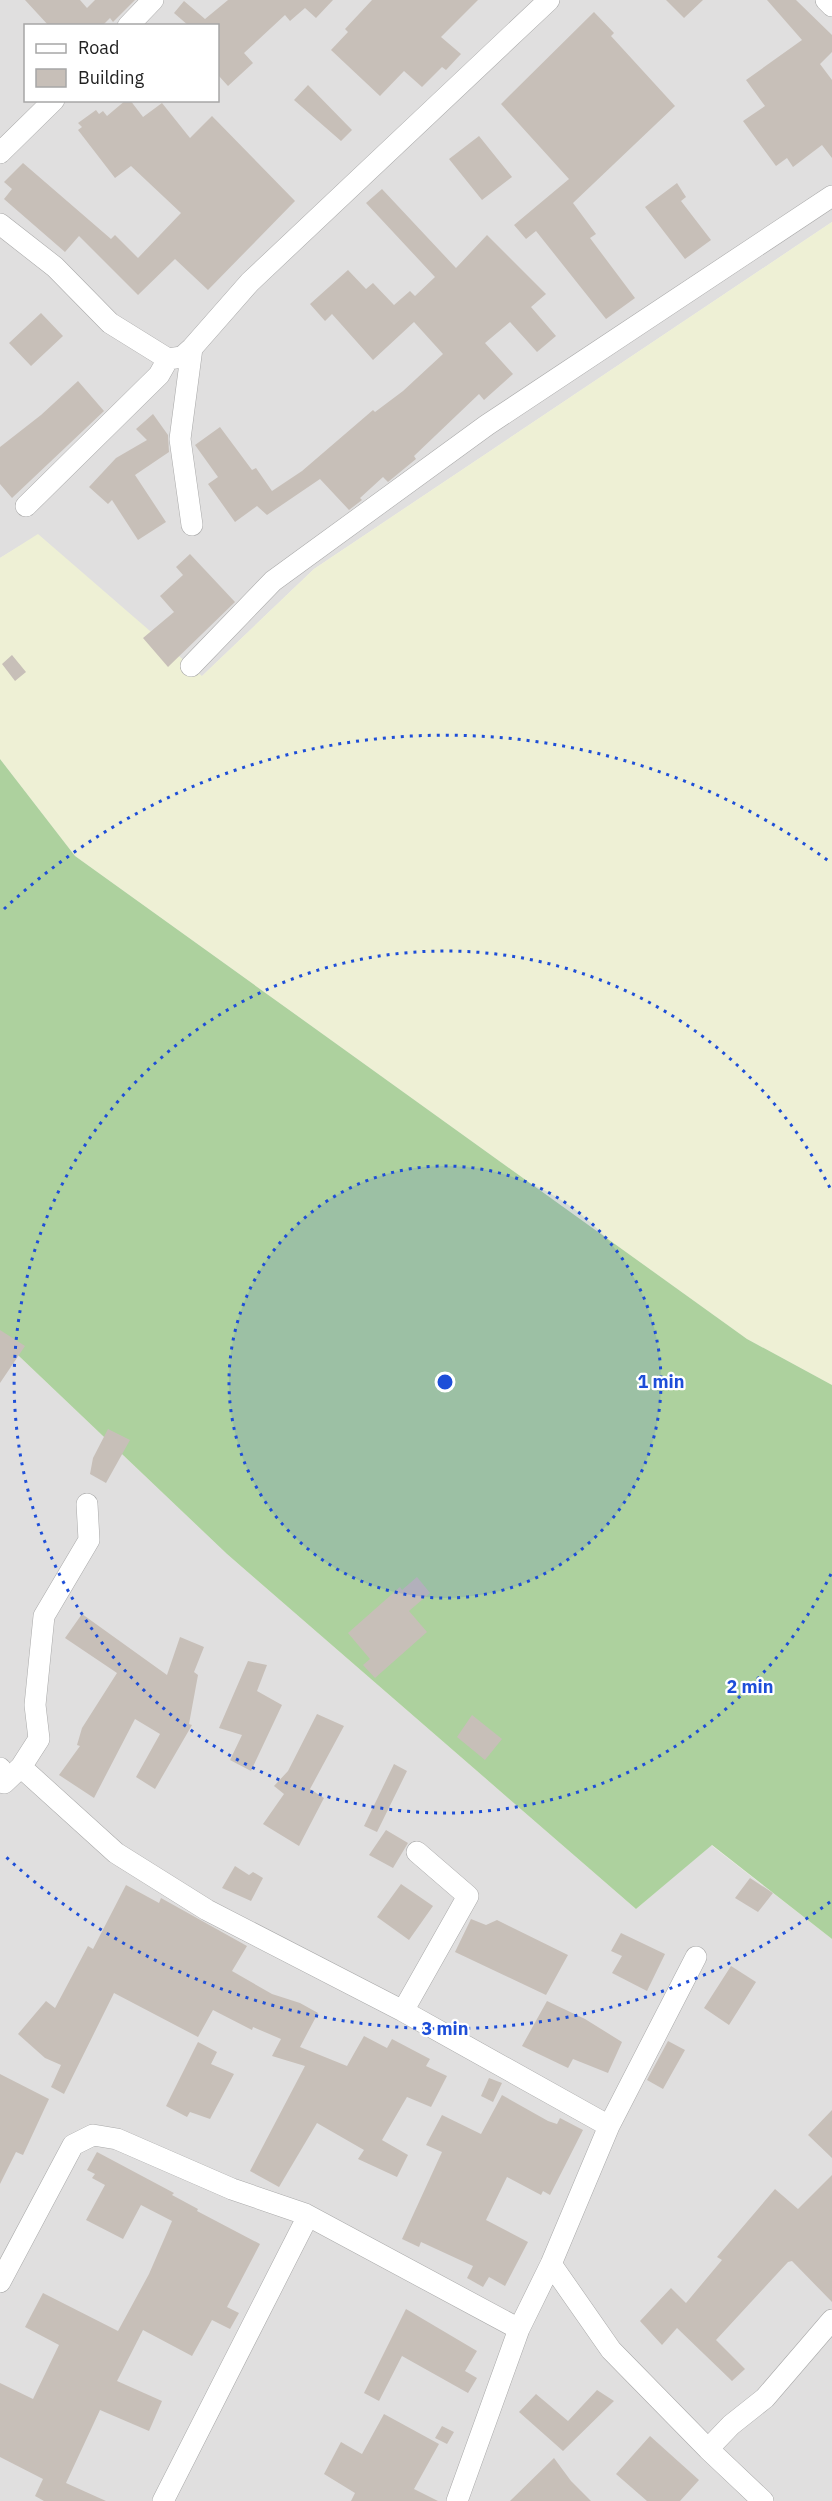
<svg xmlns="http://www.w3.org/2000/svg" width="832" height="2501" font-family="'IBM Plex Sans',sans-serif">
<rect width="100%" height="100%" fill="#f2efe9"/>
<!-- residential -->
<path fill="#e0dfdf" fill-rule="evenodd" d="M0,0H832V222L314,569L201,677L38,535L0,558ZM26,26H218V100H26Z
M0,1338L227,1554L636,1909L711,1845L832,1939V2501H0Z"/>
<!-- farmland -->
<path fill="#eef0d5" d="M832,222V1385L747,1339L75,856L0,759V558L38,534L202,676L314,569Z"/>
<!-- forest -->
<path fill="#add19e" d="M0,759L75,856L747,1339L832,1385V1939L712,1845L636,1909L227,1554L0,1338Z"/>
<!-- building -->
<path fill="#c7bfb8" d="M25,0H80L87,8L95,0H135L113,22L110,18L102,26H49Z
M228,0H333L316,18L305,8L290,21L285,15L244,53L253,63L228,86L218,75V26H189L174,13L184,1L205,19Z
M372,0H478L441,37L461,54L446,70L442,67L422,87L404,71L380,96L331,50L348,32L345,29Z
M666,0H703L684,18Z
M767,0H796L832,35V52L820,64L832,80V158L822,145L793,167L787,158L776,166L743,121L765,106L746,80L802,40Z
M594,12L614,33L611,36L675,106L573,203L596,234L590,238L635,298L606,319L536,231L526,239L514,225L569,179L501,104Z
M308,85L352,130L341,141L294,100Z
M126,100H130L143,117L162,103L190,138L212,116L295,201L208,290L175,259L138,295L79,236L65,252L4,199L12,189L4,182L23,163L111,239L115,235L138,258L181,213L131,166L115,178L78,130L82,127L78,123L96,110L99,114L103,111L107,116Z
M479,136L512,177L482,200L449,159Z
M677,183L686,197L681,201L711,240L685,259L645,207Z
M382,189L456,268L487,235L546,294L531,307L556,336L537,352L510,322L485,343L513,374L484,400L479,394L414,456L416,459L388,482L383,477L360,498L362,500L349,510L320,479L267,515L257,506L235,522L208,484L218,477L195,445L220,427L252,470L256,468L272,491L302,471L373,410L375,412L403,391L443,354L414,322L373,360L332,314L325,321L310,304L348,270L366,289L373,283L394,305L410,291L415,296L435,277L366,203Z
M41,313L63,336L31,366L9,343Z
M78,381L104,411L12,498L0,484V447L41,415Z
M153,414L168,435L169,452L135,475L166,522L138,540L112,500L108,504L89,487L116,458L147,440L136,429Z
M190,554L235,602L168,667L143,638L174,612L160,596L183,575L176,567Z
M12,655L26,672L15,681L2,664Z
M0,1330L25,1346L0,1383Z
M108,1429L130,1440L106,1483L90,1474L93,1458Z
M417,1577L430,1593L409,1611L427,1632L375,1678L363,1665L370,1659L348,1633L400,1587L402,1590Z
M82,1614L167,1675L180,1637L204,1647L194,1672L198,1675L189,1724L192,1725L155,1789L136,1777L160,1734L135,1719L94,1798L59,1775L80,1746L77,1745L82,1728L117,1673L65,1638Z
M248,1661L267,1665L257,1691L282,1705L251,1771L230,1760L242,1735L219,1728Z
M317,1714L344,1726L310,1789L324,1798L299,1846L263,1824L284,1794L274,1786L288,1771Z
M472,1715L502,1739L485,1760L457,1737Z
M394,1764L407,1771L377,1832L364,1826Z
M386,1830L408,1843L393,1868L369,1855Z
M235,1866L249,1875L253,1872L263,1878L251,1901L222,1888Z
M750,1878L773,1893L758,1912L735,1898Z
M401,1884L433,1906L409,1940L377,1917Z
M126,1885L159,1903L161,1898L247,1946L232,1971L272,1994L300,2003L318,2013L300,2047L347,2066L364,2036L387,2048L392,2039L430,2059L426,2066L447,2076L431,2107L407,2097L382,2140L408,2155L397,2177L358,2159L364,2150L317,2123L279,2187L250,2171L305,2066L272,2056L281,2039L253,2027L252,2030L213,2010L198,2037L114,1993L64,2094L51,2087L61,2065L45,2058L18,2034L46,2001L55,2008L88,1946L93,1949Z
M471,1919L486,1925L497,1920L568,1955L546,1995L455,1952Z
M621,1933L665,1954L647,1991L612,1973L622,1956L611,1951Z
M731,1966L756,1982L729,2025L704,2008Z
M547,2001L585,2019L622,2042L608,2073L573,2059L568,2068L522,2046Z
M668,2041L685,2050L663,2089L647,2080Z
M198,2042L217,2052L211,2064L234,2074L210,2119L190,2112L187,2117L166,2106Z
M0,2074L49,2099L23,2155L16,2152L0,2184Z
M489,2078L502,2083L493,2102L481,2096Z
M502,2095L548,2121L557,2124L560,2118L583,2130L550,2195L543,2191L541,2195L507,2177L486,2220L528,2242L505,2286L489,2277L483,2287L467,2278L473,2266L421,2242L419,2247L402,2239L442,2152L426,2145L442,2115L481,2134Z
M832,2110V2158L808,2135Z
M97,2152L174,2193L172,2195L198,2209L197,2211L260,2244L227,2307L239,2313L230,2329L212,2320L192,2356L143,2330L117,2381L162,2401L149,2431L100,2410L66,2483L106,2501H44L35,2496L43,2479L0,2457V2383L33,2399L59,2345L25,2327L43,2293L118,2331L149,2274L172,2221L141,2205L123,2239L86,2220L105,2185L92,2178L95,2174L87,2170Z
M832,2175V2302L792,2261L788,2262L716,2340L745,2369L732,2381L677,2328L662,2345L640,2321L671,2288L686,2303L722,2260L717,2257L775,2189L798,2209Z
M406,2309L477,2351L465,2371L477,2378L468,2393L402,2356L379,2401L364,2393Z
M597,2390L614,2401L563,2451L519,2412L536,2394L568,2421Z
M384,2414L439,2444L414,2489L438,2501H351L355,2493L324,2474L341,2442L362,2454Z
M442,2426L454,2432L447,2444L435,2438Z
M650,2436L699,2480L680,2501H647L616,2474Z
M554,2458L571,2481L591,2501H510Z"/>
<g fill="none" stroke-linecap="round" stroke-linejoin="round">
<defs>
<path id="minor" d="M826,0L832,6
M128,26L153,0
M0,153L54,100
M0,224L55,267L110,323L168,359
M192,348L180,439L192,525
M26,506L159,375L168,359L182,357L192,348L250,282L549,0
M191,666L273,581L487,425L832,196
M21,1767L39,1739L35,1705L44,1616L89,1540L87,1504
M0,1768L4,1783L21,1767L116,1853L207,1910L403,2011L609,2126
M403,2011L468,1896L417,1852
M551,2264L611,2350L708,2449L763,2501
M0,2282L73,2145L93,2135L117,2139L232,2189L305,2214L519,2329
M708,2449L731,2425L765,2398L832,2320
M163,2501L308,2216
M457,2501L519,2329L551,2264L609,2126L696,1957"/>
</defs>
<!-- minor casing -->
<use href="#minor" stroke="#a9a9a9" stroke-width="22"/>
<!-- minor -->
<use href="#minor" stroke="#fff" stroke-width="21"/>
</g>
<!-- distance rings -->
<circle cx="445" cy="1382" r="216" fill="#1d4ed8" fill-opacity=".12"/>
<g fill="none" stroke="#1d4ed8" stroke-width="3" stroke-dasharray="3 6">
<circle cx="445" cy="1382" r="216"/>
<path d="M831 1574A431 431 0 1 1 831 1190"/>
<path d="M830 1902A647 647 0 0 1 4 1855M4 909A647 647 0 0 1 830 862"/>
</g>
<circle cx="445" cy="1382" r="9" fill="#1d4ed8" stroke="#fff" stroke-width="3"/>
<g font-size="18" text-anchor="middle" font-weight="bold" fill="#1d4ed8" stroke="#fff" stroke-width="4.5" stroke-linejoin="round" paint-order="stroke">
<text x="661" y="1388">1 min</text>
<text x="750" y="1693">2 min</text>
<text x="445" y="2035">3 min</text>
</g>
<!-- legend -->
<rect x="24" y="24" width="195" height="78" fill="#ffffff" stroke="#a7a7a7" stroke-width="1.5"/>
<rect x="36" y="44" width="30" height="9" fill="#ffffff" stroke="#a7a7a7" stroke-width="1.5"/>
<text x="78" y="54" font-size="18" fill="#222222">Road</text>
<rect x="36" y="69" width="30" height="18" fill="#c7bfb8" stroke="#a7a7a7" stroke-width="1.5"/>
<text x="78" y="84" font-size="18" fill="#222222">Building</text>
</svg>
